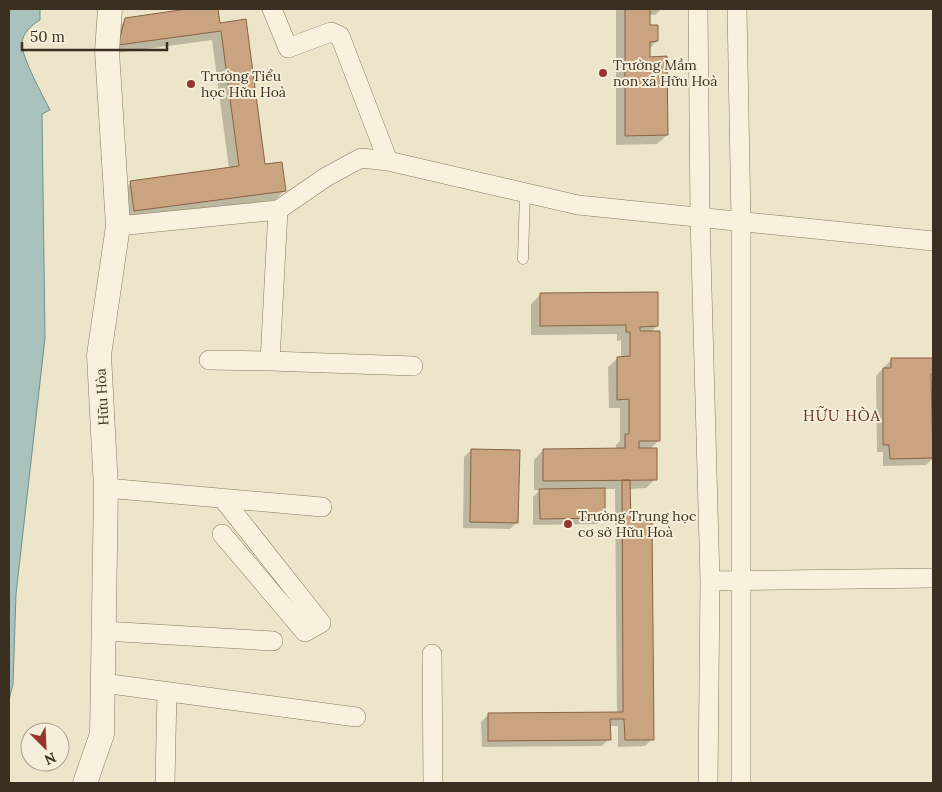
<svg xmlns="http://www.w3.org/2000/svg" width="942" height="792" font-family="Lora,serif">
<rect width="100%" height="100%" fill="#ede5c9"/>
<!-- water -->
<path fill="#aac2bc" stroke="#70908a" d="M9,9H40V20C32,25 22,33 22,44C22,58 43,96 50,110L42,114L45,338L16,594L13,684L9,700Z"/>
<!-- shadow -->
<path fill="#0003" d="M195,9H217L219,24L264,165L285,190L275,200L125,220L122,192L131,182L229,169L212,40L109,54L116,29L126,20Z
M616,9H661L655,15H649V26L657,41L649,49V58L667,135L657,144L616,145Z
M540,295L657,326L651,332L659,440L650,449L655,479L646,488L629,489L630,522L652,739L645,746L618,747V726H609V739L602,746L482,747L481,722L488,715L617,713L615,489H604V517L597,524L533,525V497L540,490H534V460L543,450L616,449V445L620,441V408H609L608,367L618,358H621V340L617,341V334L531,335V304Z
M892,359L933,373L929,377L930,442L933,443V458L926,465L883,466V452H877L876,376Z
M471,450L517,522L510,529L463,528L464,457Z"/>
<!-- building -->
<path fill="#caa381" stroke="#886345" d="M187,9H218L220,23L246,19L265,164L282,162L286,191L134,211L130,181L239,166L221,31L118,45L125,18Z
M625,9H650V25H658V41L650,42V57L667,56L668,135L625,136Z
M658,292V326L640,327V331H660V441H639V448H657V480L543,481V449L625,448V434H629V399L617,400V357L630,356V332H626V325L540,326V293Z
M891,358H933V374H931L933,458L890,459L889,445H883V368H891Z
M471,449L520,450L518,523L470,522Z
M622,480H630L631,521H652L654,740H625L624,719H610L611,740L488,741V713L623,712Z
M605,488V518L540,519L539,489Z"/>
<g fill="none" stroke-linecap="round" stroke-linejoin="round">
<defs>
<path id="service" d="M523,259L525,193"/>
<path id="minor" d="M272,9L288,48L331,32L340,36L388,161
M698,9L700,217L710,581L708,783
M737,9L741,221V783
M278,210L270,361L413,366
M118,226L278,210L326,177L361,158L388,161L578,205L933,241
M209,360L270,361
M106,488L322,507
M222,534L305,632L321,623L223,499
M710,581L933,578
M104,631L273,641
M432,654L433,783
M103,683L356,717
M165,783L167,692"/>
<path id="tertiary" d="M85,783L102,734L106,488L99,355L118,226L107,51L110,9"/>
</defs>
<!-- service casing -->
<use href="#service" stroke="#89785e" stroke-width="11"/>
<!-- minor casing -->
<use href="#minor" stroke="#89785e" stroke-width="20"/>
<!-- tertiary casing -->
<use href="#tertiary" stroke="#89785e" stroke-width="25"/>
<!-- service -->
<use href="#service" stroke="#f8f1dd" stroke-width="10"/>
<!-- minor -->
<use href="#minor" stroke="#f8f1dd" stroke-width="19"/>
<!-- tertiary -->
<use href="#tertiary" stroke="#f8f1dd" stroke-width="24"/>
</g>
<!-- markers -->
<g fill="#963530" stroke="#f5eed9" stroke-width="2">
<circle cx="603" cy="73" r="5"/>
<circle cx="191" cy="84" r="5"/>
<circle cx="568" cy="524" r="5"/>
</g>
<g text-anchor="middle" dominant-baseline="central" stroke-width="4" stroke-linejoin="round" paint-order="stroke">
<!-- poi labels -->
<g font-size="14" fill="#3a2f21" stroke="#f5eed9" text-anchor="start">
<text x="613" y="65">Trường Mầm<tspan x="613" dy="16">non xã Hữu Hoà</tspan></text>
<text x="201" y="76">Trường Tiểu<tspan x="201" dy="16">học Hữu Hoà</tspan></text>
<text x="578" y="516">Trường Trung học<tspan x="578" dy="16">cơ sở Hữu Hoà</tspan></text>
</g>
<!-- street labels -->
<g font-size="14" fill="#3a2f21" stroke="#f5eed9">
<text transform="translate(102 397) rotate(-93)">Hữu Hòa</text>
</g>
<!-- neighbourhood labels -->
<g font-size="15" letter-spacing="1" fill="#663422" stroke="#f5eed9">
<text x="842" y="415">HỮU HÒA</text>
</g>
</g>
<!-- border -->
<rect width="942" height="792" fill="none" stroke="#3a2f21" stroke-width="20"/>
<!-- north arrow -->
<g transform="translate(45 747) rotate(156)"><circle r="24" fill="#f5eed9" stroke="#aaa28f"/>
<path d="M0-4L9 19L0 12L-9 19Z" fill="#963530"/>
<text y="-8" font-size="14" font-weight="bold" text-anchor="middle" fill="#3a2f21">N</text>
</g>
<!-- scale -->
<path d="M22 42v8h145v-8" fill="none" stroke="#3a2f21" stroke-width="2.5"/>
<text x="30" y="42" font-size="15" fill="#3a2f21" stroke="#f5eed9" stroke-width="4" paint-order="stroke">50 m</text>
</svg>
